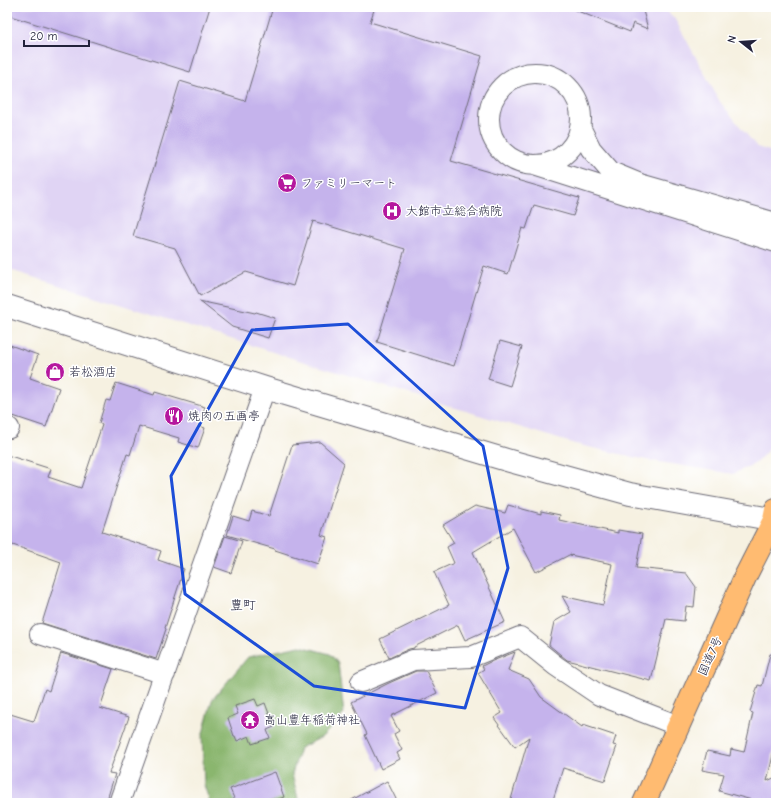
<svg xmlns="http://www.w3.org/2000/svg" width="783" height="810" font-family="'Comic Neue','Klee One',sans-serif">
<rect width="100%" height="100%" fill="#fff"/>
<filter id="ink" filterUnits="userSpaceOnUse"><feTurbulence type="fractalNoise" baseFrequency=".025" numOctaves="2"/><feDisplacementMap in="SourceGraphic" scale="8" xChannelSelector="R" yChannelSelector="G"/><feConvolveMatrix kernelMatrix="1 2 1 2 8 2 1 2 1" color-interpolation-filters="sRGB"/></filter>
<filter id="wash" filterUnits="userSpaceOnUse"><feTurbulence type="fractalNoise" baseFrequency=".012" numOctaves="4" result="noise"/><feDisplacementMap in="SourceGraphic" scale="16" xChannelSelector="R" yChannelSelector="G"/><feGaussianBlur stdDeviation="0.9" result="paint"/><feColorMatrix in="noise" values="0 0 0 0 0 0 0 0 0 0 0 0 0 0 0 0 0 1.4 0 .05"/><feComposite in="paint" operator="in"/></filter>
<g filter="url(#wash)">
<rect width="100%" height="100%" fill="#f6f1e1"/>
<!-- built -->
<path fill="#e0d4f4" d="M7,7H662L675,19L720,102L757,147L776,153V416L769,449L756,463L733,474L647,460L575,444L311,364L7,269Z"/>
<!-- forest -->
<path fill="#8ab66e" stroke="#566c54" d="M300,646L330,654L338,663L344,714L322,737L300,748L292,774L299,803H210L204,785L202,737L212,700L248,657Z"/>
<g id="blocks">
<!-- building -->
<path fill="#c5b3ec" d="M7,7H210L190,72L7,15Z
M273,7H375L370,22L482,56L451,161L579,198L573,216L534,205L526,229L522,228L508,274L484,266L454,366L377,342L405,249L313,221L293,286L246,272L200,296L175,248L133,236L180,81L245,101Z
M570,7H642L648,29L633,23L630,32L570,8Z
M199,301L255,313L256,312L275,318L268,338L232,327Z
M500,341L522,347L510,386L488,379Z
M7,344L38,355L30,378L59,388L46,427L7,414Z
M116,383L154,395L155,392L205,407L199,426L205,428L198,448L178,442L179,438L139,426L130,455L127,454L102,532L161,551L158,560L184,569L165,628L166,629L156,659L42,623L61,562L7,543V455L51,469L48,477L81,488L102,425L99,423L106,400L110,401Z
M320,442L344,463L321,535L327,537L318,564L275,550V549L227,535L233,516L249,521L252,511L269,516L292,445Z
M508,505L541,514V511L560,515L559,520L618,533V530L642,534L636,568L686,573L696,587L694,607L686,606L684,621L666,619L651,681L567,660L549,645L554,622L571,612L562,596L603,605L612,564L570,555L571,554L536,572L513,528L473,552L505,622L465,640L458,625L414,647V648L409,649L389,658L380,639L449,605L434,572L454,563L447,547L454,543L443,525L475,506L505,513Z
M225,536L242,541L231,573L214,567Z
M515,652L508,670L529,679L541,697L582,727L583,725L616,736L613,745L617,746L605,781L563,768L552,803H510L529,737L515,747L494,718L502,713L478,673L484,669L482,666L490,662Z
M61,653L113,669L100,708L129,717L109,773L115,774L106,803H17L7,800V713L33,721V720L34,721L45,689L49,691Z
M770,654L776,655V742L767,781L776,777V803H763L719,791L724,774L702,770L707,751L730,756L731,749L744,752L753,713L750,712L758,685L762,686Z
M416,671H426L437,693L391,716L399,731L394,734L402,750L397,753L400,759L381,769L365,735L367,734L351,702L389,683Z
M255,699L258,706L265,703L274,727L267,730L270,738L252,744L249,736L237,741L235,736H234L228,718L238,714L235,706Z
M275,772L284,797L268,803H236L230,789Z
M387,781L398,803H346Z"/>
</g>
</g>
<g filter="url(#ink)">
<use href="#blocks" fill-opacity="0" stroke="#6c6a75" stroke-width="1"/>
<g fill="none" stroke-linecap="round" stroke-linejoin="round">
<defs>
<path id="minor" d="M489 119a46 46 0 1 1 92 0a46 46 0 1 1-92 0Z
M580,127L591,149L611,172L640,184L776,223
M534,165L776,242
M7,427L9,428
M40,634L165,674
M361,682L413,660L471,657L520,637L556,666L599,695L679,726
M119,803L265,388"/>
<path id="tertiary" d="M7,306L265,388L510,461L630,494L776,520"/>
<path id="trunk" d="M644,803L746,575L774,520L776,510"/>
</defs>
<!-- minor casing -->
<use href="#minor" stroke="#6c6a75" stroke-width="22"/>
<!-- tertiary casing -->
<use href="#tertiary" stroke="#6c6a75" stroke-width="24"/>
<!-- trunk casing -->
<use href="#trunk" stroke="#6c6a75" stroke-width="24"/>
<!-- minor -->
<use href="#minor" stroke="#fff" stroke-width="20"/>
<!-- tertiary -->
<use href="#tertiary" stroke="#fff" stroke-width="22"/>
<!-- trunk -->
<use href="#trunk" stroke="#ffbb71" stroke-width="22"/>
</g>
</g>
<!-- marked area -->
<path fill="none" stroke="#1d4ed8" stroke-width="3" stroke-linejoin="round" d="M348,324L483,446L508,568L465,708L314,686L185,594L171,476L252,330Z"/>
<!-- icons -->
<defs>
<symbol id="supermarket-disc" viewBox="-11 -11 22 22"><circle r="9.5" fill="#b5179e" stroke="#fff"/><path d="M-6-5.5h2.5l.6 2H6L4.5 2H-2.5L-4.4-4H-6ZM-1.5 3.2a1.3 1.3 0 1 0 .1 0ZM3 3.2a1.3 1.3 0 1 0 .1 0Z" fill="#fff"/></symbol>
<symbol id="hospital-disc" viewBox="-11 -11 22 22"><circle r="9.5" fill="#b5179e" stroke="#fff"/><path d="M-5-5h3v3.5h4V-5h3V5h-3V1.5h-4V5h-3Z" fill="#fff"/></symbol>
<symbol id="shop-disc" viewBox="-11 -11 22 22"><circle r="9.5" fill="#b5179e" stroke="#fff"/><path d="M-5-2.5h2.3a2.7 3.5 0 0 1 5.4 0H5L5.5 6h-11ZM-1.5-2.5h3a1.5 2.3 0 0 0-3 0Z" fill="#fff"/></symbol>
<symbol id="restaurant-disc" viewBox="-11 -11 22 22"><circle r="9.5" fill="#b5179e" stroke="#fff"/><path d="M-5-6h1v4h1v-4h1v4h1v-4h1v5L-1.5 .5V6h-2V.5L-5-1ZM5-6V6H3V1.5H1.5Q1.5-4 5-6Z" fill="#fff"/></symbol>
<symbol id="temple-disc" viewBox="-11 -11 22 22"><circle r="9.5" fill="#b5179e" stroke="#fff"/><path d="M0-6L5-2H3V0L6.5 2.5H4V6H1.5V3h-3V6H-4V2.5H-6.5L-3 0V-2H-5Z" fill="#fff"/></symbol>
</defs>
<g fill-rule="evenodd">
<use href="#supermarket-disc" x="276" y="172" width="22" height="22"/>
<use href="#hospital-disc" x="381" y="200" width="22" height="22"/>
<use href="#shop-disc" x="44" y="361" width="22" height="22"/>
<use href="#restaurant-disc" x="163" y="405" width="22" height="22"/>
<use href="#temple-disc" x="239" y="709" width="22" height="22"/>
</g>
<g text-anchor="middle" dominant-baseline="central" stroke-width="3" stroke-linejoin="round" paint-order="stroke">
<!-- poi labels -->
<g font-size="12" fill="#22223b" stroke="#fff" text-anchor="start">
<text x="301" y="183">ファミリーマート</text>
<text x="406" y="211">大館市立総合病院</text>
<text x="69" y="372">若松酒店</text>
<text x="188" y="416">焼肉の五画亭</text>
<text x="264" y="720">高山豊年稲荷神社</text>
</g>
<!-- street labels -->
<g font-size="12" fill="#22223b" stroke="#fff">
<text transform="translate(710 656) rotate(-66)">国道7号</text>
</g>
<!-- neighbourhood labels -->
<g font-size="13" fill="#22223b" stroke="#fff">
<text x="243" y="604">豊町</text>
</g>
</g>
<!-- margin -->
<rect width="783" height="810" fill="none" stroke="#fff" stroke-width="24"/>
<!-- north arrow -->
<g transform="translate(741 42) rotate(287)" stroke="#ffffff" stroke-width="3" paint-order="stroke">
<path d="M0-3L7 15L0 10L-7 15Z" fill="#22223b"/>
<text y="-6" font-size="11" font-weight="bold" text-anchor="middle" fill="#22223b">N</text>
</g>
<!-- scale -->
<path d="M24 40v6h65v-6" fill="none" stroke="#22223b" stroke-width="2"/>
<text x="30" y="40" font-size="12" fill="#22223b" stroke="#ffffff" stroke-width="3" paint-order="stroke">20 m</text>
</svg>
